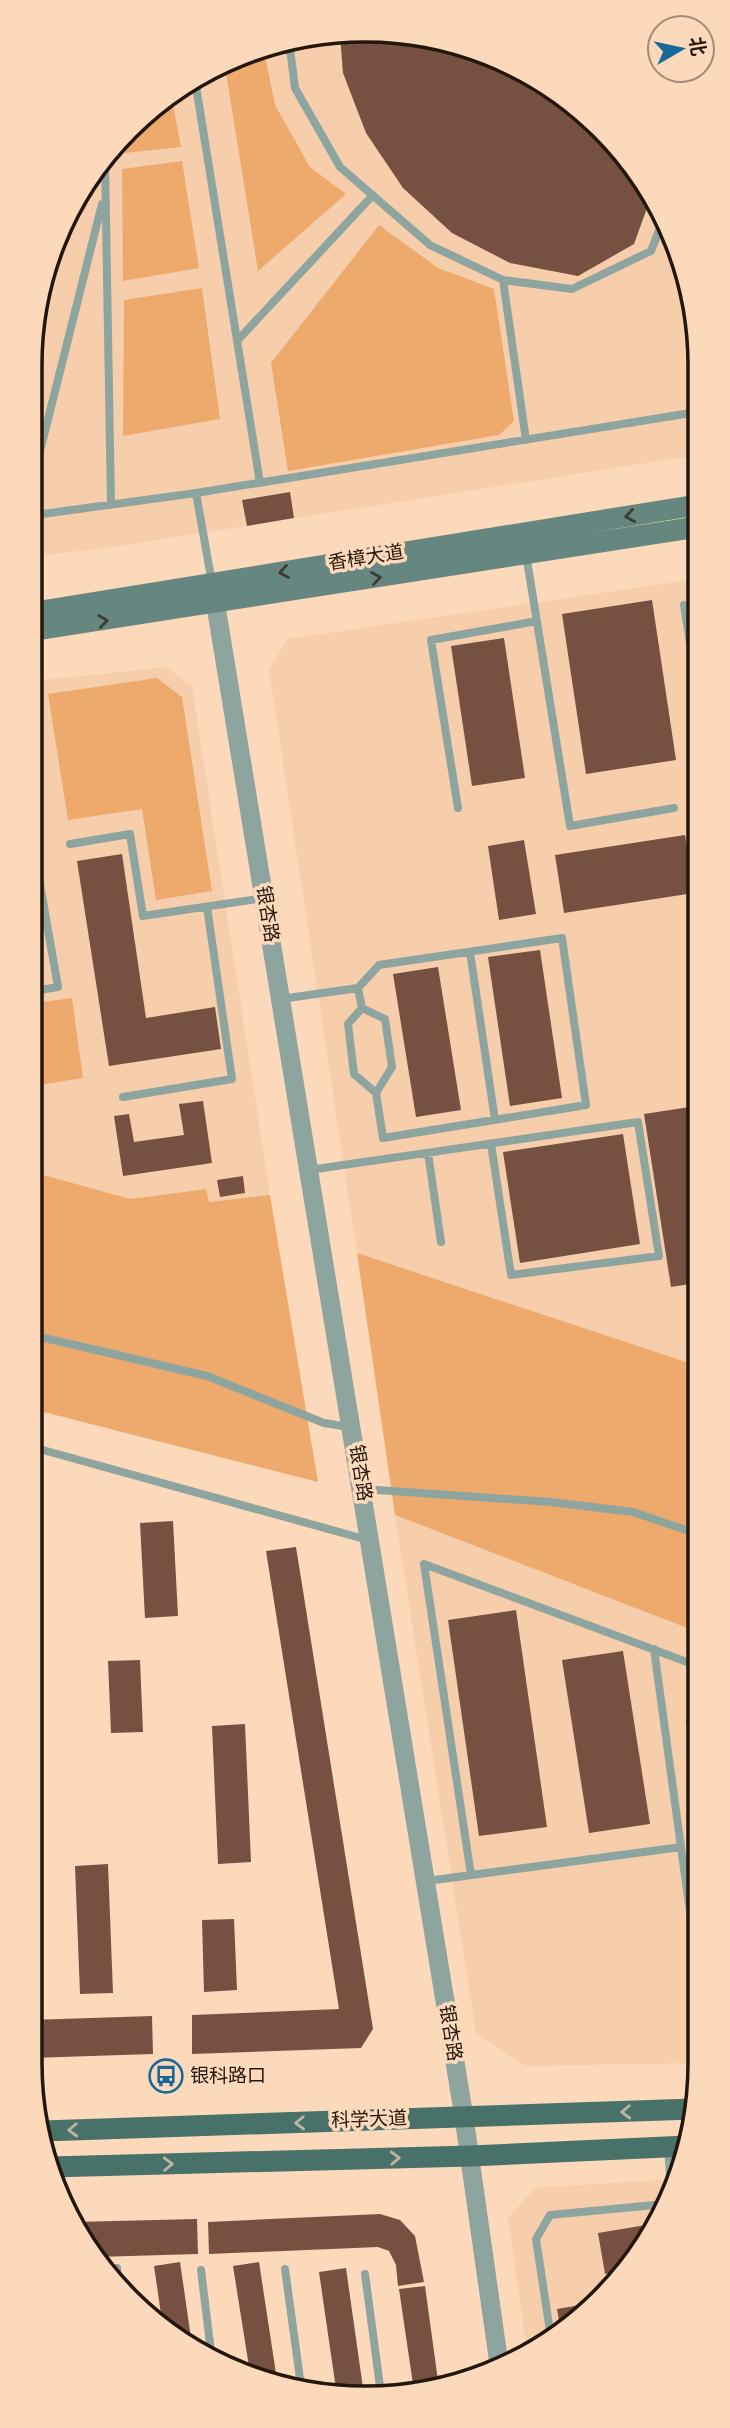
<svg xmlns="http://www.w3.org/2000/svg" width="730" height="2428" font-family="'Alegreya Sans','Noto Sans SC',sans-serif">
<rect width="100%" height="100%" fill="#fcd9bb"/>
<!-- built -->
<path fill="#f6ceab" d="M299,36H430L514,65L602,128L666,217L697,322V455L105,548L35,556L36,300L86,179L178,86Z
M697,579L695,1365L357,1253L269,669L288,639Z
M166,667L192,686L270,1195L208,1202L205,1189L130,1199L33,1172L35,681Z
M395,1515L695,1631L694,2063L526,2066L476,2033Z
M675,2179L655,2231L569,2329L527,2350L508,2218L535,2188Z"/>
<!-- green -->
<path fill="#eeaa6c" d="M264,51L275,105L310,167L346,194L258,271L225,67Z
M171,94L181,147L125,153L124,141Z
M182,161L199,268L123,281L122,169Z
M379,225L438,268L494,289L514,421L499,435L288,471L271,363Z
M202,288L220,419L123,436L124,300Z
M157,678L182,697L212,891L156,900L142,809L68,820L48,694Z
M72,998L83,1078L33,1086L34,1003Z
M33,1172L130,1199L206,1189L209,1202L270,1195L318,1482L32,1409Z
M357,1253L695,1365V1631L395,1515Z"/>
<!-- building -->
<path fill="#765142" d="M340,36H430L514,65L602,128L651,197L634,244L578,276L510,263L452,233L403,188L366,133L343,73Z
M290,492L294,518L247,526L242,500Z
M652,600L676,760L586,774L562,614Z
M504,638L525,778L472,786L451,646Z
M685,835L694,893L564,913L555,855Z
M524,840L536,914L499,920L488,846Z
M122,854L146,1018L215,1007L221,1049L109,1066L77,861Z
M540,950L562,1098L510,1106L488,957Z
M438,967L461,1110L416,1117L393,974Z
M203,1101L212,1163L123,1176L114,1116L129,1114L134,1142L184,1135L179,1104Z
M696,1106V1283L671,1287L644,1114Z
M623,1134L640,1244L520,1263L503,1152Z
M243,1176L245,1193L220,1197L217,1180Z
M173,1521L178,1616L145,1618L140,1523Z
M296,1547L373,2029L361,2048L192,2054V2015L339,2009L266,1551Z
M516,1610L547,1827L479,1836L448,1620Z
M623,1651L650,1824L589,1833L562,1660Z
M140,1660L143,1732L111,1733L108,1661Z
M695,1719V1763H693L686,1720Z
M245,1724L251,1862L218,1864L212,1726Z
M108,1864L113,1993L80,1994L75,1866Z
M234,1919L237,1990L204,1992L202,1920Z
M152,2016L153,2054L30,2058V2020Z
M380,2214L400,2220L415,2236L424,2282L398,2286L396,2265L389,2251L378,2247L209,2254L208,2222Z
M197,2219L198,2254L96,2257L75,2222Z
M658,2223L655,2231L620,2271L605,2274L598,2233Z
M180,2262L192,2345L162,2321L154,2266Z
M259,2262L277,2380L250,2373L233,2266Z
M346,2268L364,2395L343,2397L337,2396L319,2272Z
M425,2286L439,2388L414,2391L399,2289Z
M592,2303L569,2329L561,2333L557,2309Z"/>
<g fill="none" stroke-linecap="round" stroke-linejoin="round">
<!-- service -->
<path stroke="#8ea49f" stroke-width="8" d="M289,41L295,88L340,167L430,245L503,280L572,289L651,251L665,215
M195,80L260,483
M105,160L111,505
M503,280L526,440
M237,341L373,195
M36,467L102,204
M35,515L196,493
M526,554L570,826L674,808
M212,583L196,493L697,412
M684,605L697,689
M458,808L431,640L537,621
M70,844L130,834L143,916L264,898
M470,952L495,1120
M34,991L58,987L34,850
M281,999L358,988L379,965L562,938L586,1105L383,1138L376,1093L354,1074L348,1024L362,1008L358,988
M362,1008L385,1019L392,1067L376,1093
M123,1097L232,1079L207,907
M428,1153L441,1242
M309,1170L638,1122L659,1256L511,1275L491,1144
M32,1335L207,1376L324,1423L349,1427
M32,1447L368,1540
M363,1489L551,1502L633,1512L695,1533
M654,1649L681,1847
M471,1875L424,1564L695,1665
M427,1881L681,1847L694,1940
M668,2149L671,2188
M117,2268L119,2289
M285,2269L301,2386
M201,2270L212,2360
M365,2274L381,2394
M551,2338L536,2239L550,2215L665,2204"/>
<!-- tertiary -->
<path stroke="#8ea49f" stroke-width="19" d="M213,588L464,2117L499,2364"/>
<!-- secondary -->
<path stroke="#668680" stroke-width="21" d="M35,612L697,505
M35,630L697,527"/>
<!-- primary -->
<path stroke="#48716a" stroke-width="21" d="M43,2131L694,2109
M50,2167L470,2156L687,2146"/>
</g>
<!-- one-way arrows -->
<defs><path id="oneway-chevron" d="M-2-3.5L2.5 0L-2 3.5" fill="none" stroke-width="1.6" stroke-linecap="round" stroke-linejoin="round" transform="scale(1.75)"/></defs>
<g stroke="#3a3d35">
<use href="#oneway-chevron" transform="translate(630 516) rotate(171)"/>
<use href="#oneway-chevron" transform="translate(284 572) rotate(171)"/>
<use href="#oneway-chevron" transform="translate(376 578) rotate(-9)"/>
<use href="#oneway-chevron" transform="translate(103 621) rotate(-8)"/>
</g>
<g stroke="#bdb59f">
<use href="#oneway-chevron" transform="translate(626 2112) rotate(178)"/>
<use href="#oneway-chevron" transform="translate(300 2123) rotate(178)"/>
<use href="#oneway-chevron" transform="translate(73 2130) rotate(178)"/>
<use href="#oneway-chevron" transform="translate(395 2158) rotate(-2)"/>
<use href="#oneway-chevron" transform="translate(168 2164) rotate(-2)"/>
</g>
<!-- icons -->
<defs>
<symbol id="bus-ring" viewBox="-11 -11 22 22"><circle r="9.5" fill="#fcd9bb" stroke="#19689a" stroke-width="1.5"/><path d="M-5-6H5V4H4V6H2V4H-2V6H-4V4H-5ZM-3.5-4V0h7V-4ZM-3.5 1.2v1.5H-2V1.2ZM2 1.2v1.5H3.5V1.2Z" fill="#19689a"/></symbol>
</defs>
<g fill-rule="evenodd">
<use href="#bus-ring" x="147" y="2057" width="38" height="38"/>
</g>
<g text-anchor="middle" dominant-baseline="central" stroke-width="7" stroke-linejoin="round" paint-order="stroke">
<!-- street labels -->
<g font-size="19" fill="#23160c" stroke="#fcd9bb">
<text transform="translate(366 558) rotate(-9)">香樟大道</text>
<text transform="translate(267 914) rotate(81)">银杏路</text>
<text transform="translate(360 1473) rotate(81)">银杏路</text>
<text transform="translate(450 2033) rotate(81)">银杏路</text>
<text transform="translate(369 2120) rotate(-2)">科学大道</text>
</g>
<!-- poi labels -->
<g font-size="19" fill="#23160c" stroke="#fcd9bb" text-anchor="start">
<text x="190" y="2076">银科路口</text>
</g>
</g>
<!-- crop -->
<path d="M0 0H730V2428H0ZM365 42H365A323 323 0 0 1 688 365V2063A323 323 0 0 1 365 2386H365A323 323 0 0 1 42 2063V365A323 323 0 0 1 365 42Z" fill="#fcd9bb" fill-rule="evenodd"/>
<path fill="none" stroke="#23160c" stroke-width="3.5" d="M365 42H365A323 323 0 0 1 688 365V2063A323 323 0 0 1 365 2386H365A323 323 0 0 1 42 2063V365A323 323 0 0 1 365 42Z"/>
<!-- north arrow -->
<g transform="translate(681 49) rotate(81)"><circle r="33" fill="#fcd9bb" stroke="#a58b75" stroke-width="2"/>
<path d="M0-5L12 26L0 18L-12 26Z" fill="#19689a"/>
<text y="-10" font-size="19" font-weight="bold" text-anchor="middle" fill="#23160c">北</text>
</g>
</svg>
